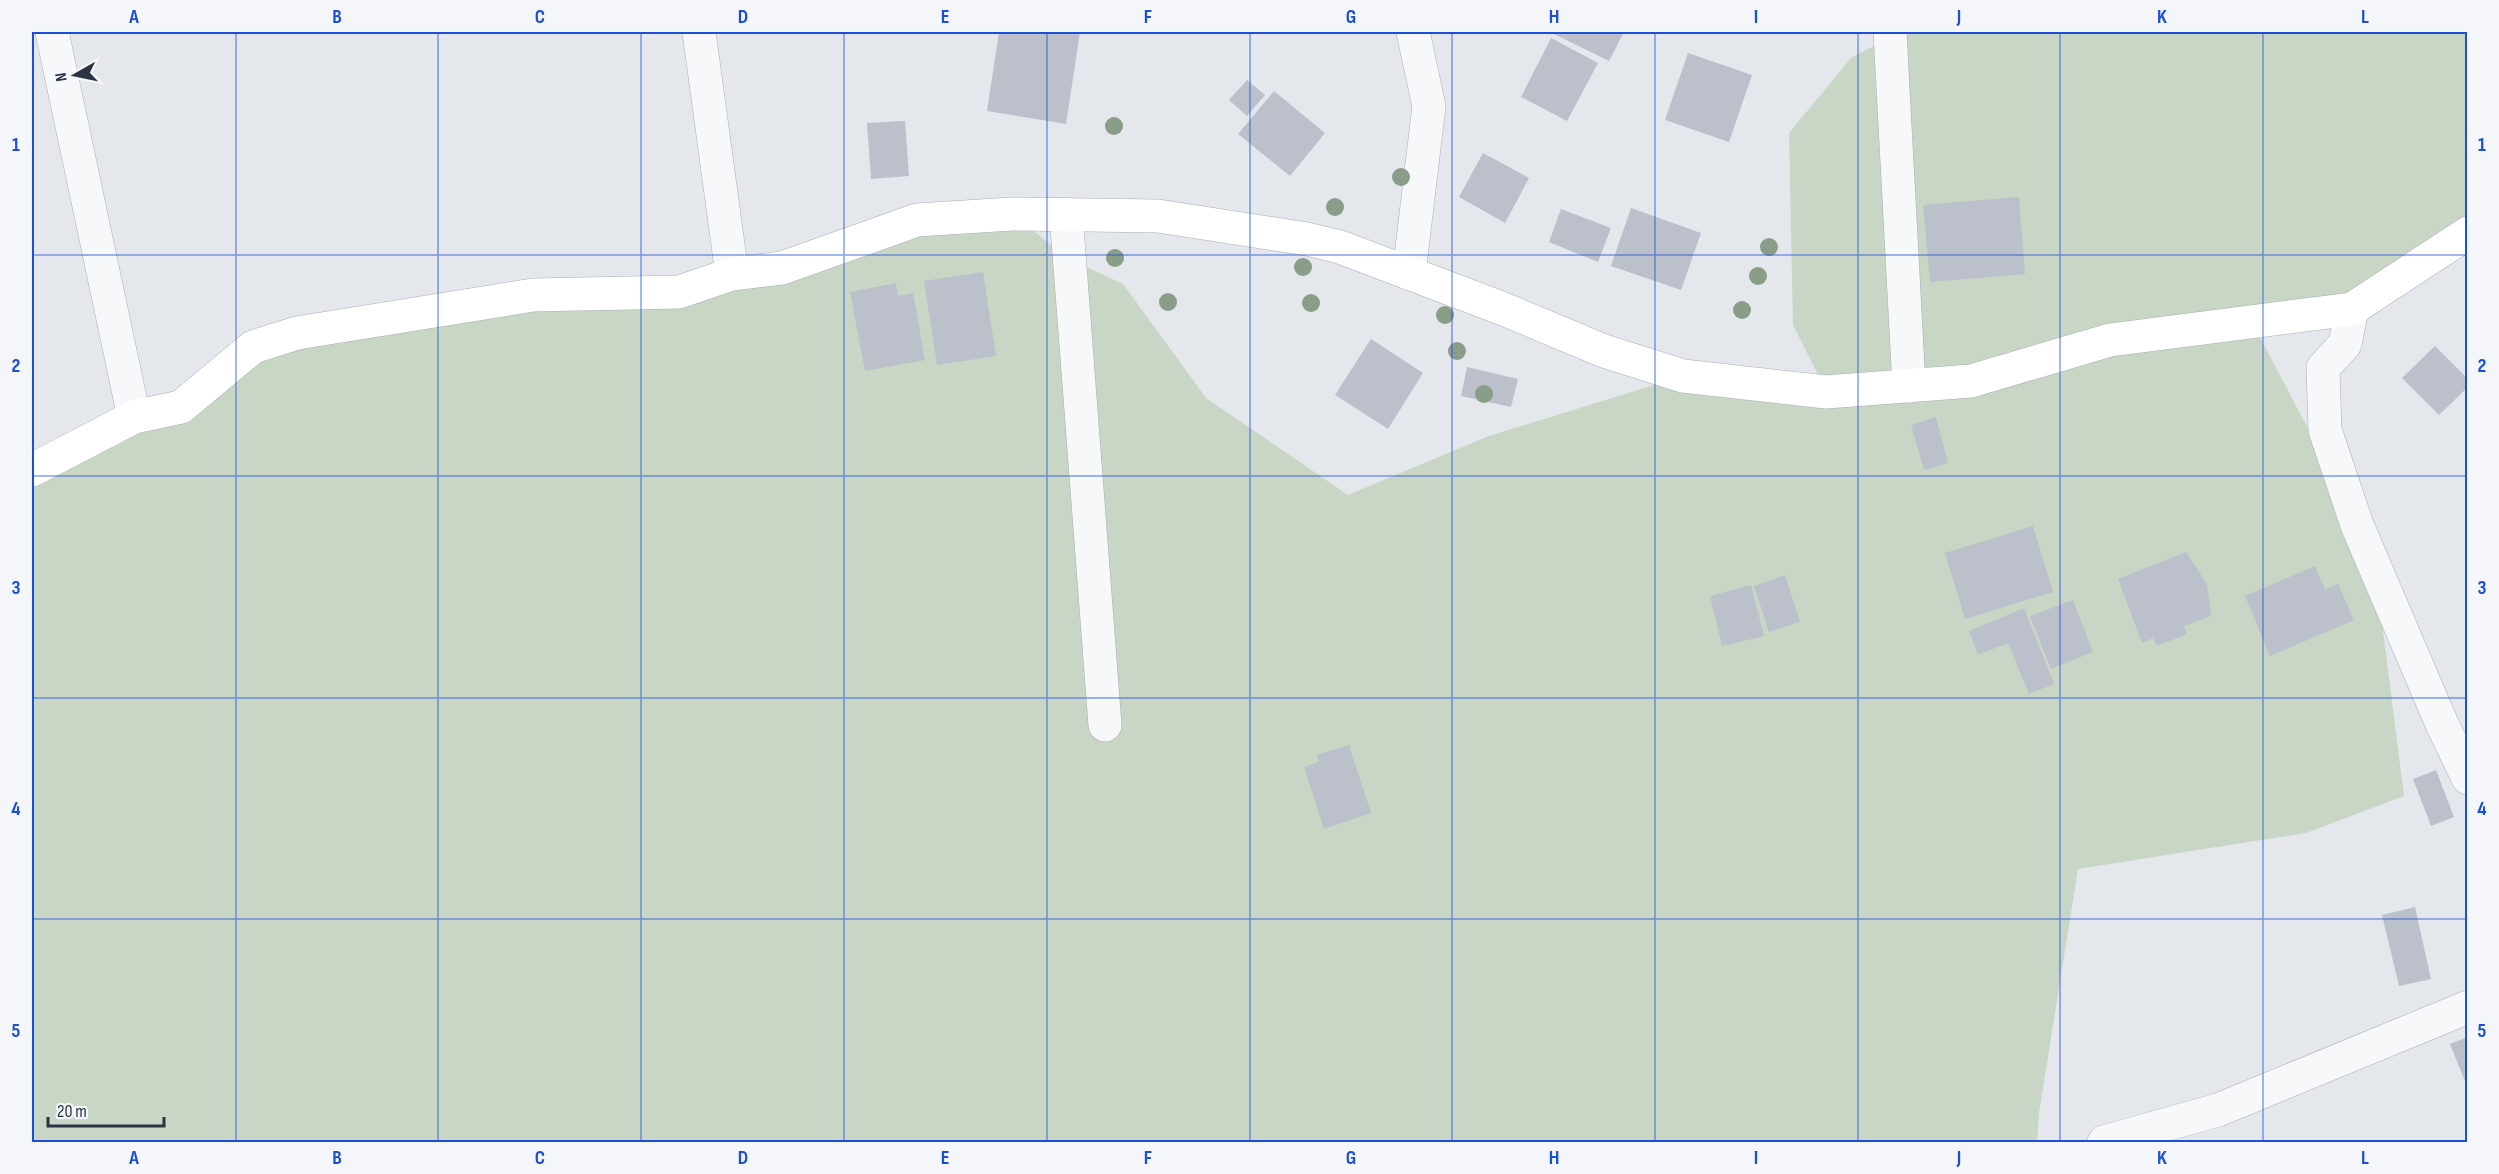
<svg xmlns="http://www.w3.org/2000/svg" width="2499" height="1174" font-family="'Sofia Sans Condensed',sans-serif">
<rect width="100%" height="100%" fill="#e4e7ec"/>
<!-- green -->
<path fill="#c9d6c5" d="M1902,32H2467V233L2352,309L2252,322L2373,552L2404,796L2306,833L2078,869L2039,1113L2037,1142H32V470L134,417L253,347L679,292L1012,214L1069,259L1123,284L1206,398L1348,495L1489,436L1683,376L1826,391L1793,325L1789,133L1852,57Z"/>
<!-- building -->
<path fill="#bbc0ca" d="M999,32H1080L1066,124L987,111Z
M1550,32H1624L1609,61Z
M1551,38L1598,63L1567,121L1521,97Z
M1688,53L1752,75L1729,142L1665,120Z
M1247,80L1265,95L1247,116L1229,100Z
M1274,91L1325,133L1290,176L1238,134Z
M905,121L909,176L871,179L867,123Z
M1483,153L1529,178L1505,223L1459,197Z
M2019,197L2025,274L1930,282L1923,205Z
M1631,208L1701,233L1681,290L1611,266Z
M1561,209L1611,228L1598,262L1549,242Z
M983,272L996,356L937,365L924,281Z
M896,283L898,296L913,293L925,360L865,371L850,292Z
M1371,339L1423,373L1388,429L1335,395Z
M2435,346L2468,379V387L2439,415L2402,378Z
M1467,367L1518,379L1511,407L1461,396Z
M1936,417L1948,463L1924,470L1911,425Z
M2033,526L2053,592L1965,619L1945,553Z
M2186,552L2207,584L2211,616L2184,626L2187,634L2157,646L2153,638L2142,643L2118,579Z
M2315,566L2325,589L2338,584L2354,620L2270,656L2245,596Z
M1785,575L1800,622L1769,632L1754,586Z
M1751,585L1764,636L1722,646L1710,596Z
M2073,600L2093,652L2051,669L2030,616Z
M2024,608L2054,684L2029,694L2008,643L1978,655L1969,631Z
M1349,745L1371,813L1324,829L1304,767L1319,762L1317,755Z
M2436,770L2454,817L2431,826L2413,779Z
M2415,907L2431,979L2399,986L2382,915Z
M2468,1037V1086H2467L2450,1044Z"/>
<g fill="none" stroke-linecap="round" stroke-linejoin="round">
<defs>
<path id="street" d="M52,32L134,417
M699,32L732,274
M1890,32L1909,386
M1066,214L1105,725
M1409,273L1429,106L1413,32
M2352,309L2345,344L2323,368L2325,430L2357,525L2442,724L2468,778
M2104,1142L2218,1110L2468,1007"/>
<path id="secondary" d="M32,470L134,417L181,407L253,347L297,333L533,295L679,292L732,274L782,268L917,220L1012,214L1158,216L1307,239L1340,247L1501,308L1604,351L1683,376L1826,392L1971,381L2110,340L2352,309L2468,233"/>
</defs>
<!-- street casing -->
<use href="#street" stroke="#a9aeb7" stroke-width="34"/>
<!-- secondary casing -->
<use href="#secondary" stroke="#a9aeb7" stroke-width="34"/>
<!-- street -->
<use href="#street" stroke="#f7f8fa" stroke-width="33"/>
<!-- secondary -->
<use href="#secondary" stroke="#fff" stroke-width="33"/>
</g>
<!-- trees -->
<g fill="#899d89">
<circle cx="1114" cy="126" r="9"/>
<circle cx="1401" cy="177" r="9"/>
<circle cx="1335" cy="207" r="9"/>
<circle cx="1769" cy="247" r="9"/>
<circle cx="1115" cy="258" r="9"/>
<circle cx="1303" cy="267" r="9"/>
<circle cx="1758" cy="276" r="9"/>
<circle cx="1168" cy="302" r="9"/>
<circle cx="1311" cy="303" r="9"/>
<circle cx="1742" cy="310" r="9"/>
<circle cx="1445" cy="315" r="9"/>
<circle cx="1457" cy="351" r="9"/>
<circle cx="1484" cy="394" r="9"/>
</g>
<!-- grid -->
<path fill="none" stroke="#1d4ed8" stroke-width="1.5" stroke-opacity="0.55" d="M236,32V1142M438,32V1142M641,32V1142M844,32V1142M1047,32V1142M1250,32V1142M1452,32V1142M1655,32V1142M1858,32V1142M2060,32V1142M2263,32V1142M32,255H2468M32,476H2468M32,698H2468M32,919H2468"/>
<!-- border -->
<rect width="2499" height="1174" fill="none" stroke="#f4f6f9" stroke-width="66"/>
<!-- north arrow -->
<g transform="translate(75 75) rotate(261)" stroke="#f4f6f9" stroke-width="4.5" paint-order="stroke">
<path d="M0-4.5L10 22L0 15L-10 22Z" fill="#2b3445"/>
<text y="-9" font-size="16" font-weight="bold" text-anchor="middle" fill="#2b3445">N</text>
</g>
<!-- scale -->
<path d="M48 1117v9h116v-9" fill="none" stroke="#2b3445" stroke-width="3"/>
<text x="57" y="1117" font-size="18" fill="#2b3445" stroke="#f4f6f9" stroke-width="4.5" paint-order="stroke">20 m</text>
<rect x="33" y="33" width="2433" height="1108" fill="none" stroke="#1d4ed8" stroke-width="2"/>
<g font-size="20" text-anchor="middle" font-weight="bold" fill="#1d4ed8">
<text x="134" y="23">A</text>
<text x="337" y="23">B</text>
<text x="540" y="23">C</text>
<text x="743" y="23">D</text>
<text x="945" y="23">E</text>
<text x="1148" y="23">F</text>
<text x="1351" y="23">G</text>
<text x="1554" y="23">H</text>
<text x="1756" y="23">I</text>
<text x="1959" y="23">J</text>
<text x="2162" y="23">K</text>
<text x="2365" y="23">L</text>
<text x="16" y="151">1</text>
<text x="2482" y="151">1</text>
<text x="16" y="372">2</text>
<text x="2482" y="372">2</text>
<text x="16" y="594">3</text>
<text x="2482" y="594">3</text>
<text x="16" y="815">4</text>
<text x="2482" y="815">4</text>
<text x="16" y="1037">5</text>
<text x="2482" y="1037">5</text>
<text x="134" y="1164">A</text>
<text x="337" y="1164">B</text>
<text x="540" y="1164">C</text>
<text x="743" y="1164">D</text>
<text x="945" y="1164">E</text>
<text x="1148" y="1164">F</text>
<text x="1351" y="1164">G</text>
<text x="1554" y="1164">H</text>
<text x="1756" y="1164">I</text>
<text x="1959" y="1164">J</text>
<text x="2162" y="1164">K</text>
<text x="2365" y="1164">L</text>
</g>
</svg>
